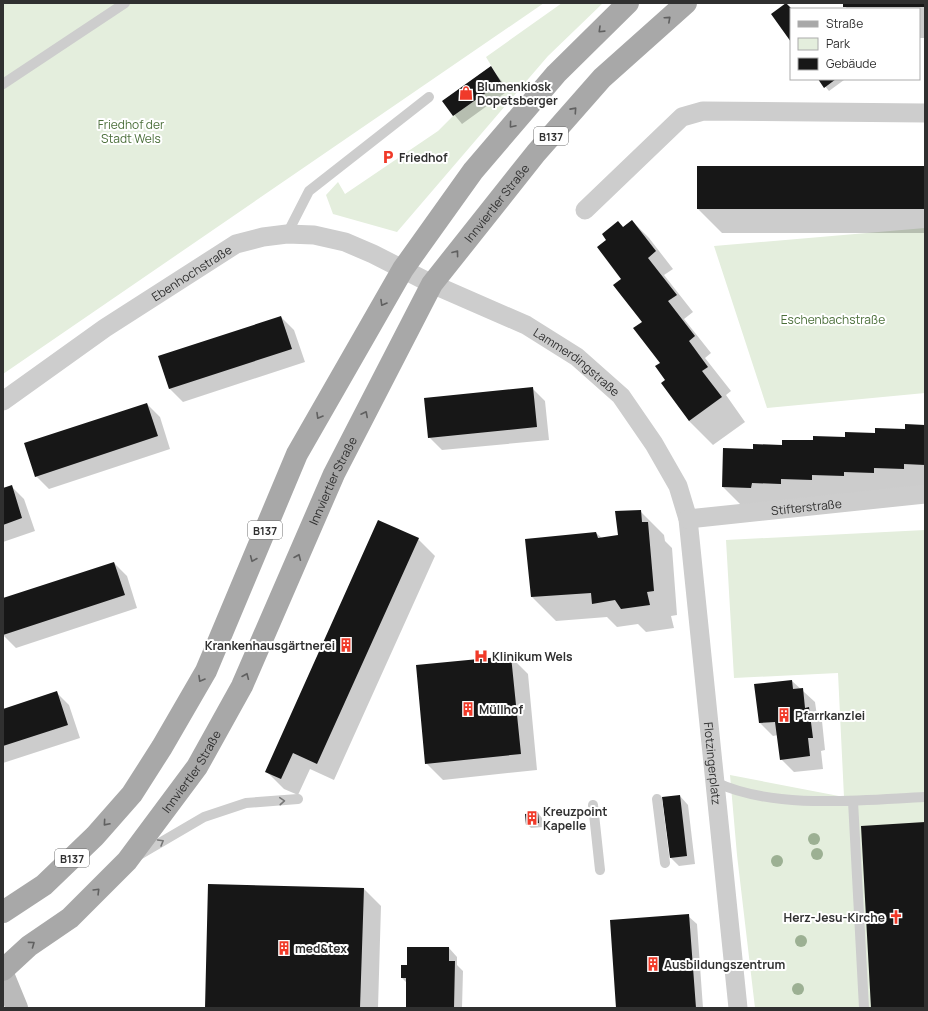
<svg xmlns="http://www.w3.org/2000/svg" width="928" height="1011" font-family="Manrope,sans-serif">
<rect width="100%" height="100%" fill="#fff"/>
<!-- green -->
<path fill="#e4eedd" d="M3,3H544L3,374Z
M562,3H603L548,56L397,232L333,214L326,195L338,182L345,194L438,131L453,116L501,82L486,57Z
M925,228V393L767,408L714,246Z
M925,530V1008H755L737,855L730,775L844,797L838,673L734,678L726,540Z"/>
<!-- shadow -->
<path fill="#0003" d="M844,3H925V38H919V9H847Z
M490,67L509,90L462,124L443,101Z
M819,79H843L844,80L829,91Z
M925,167V233H722L698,209Z
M632,221L649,238L673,269L664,275L693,312L684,319L711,353L705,358L731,391L726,395L745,422L713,445L689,421L667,381L661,363L623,279V228Z
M281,317L294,330L305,362L183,402L170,389L160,356Z
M532,388L545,401L549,440L442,450L429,437Z
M147,404L160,417L170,449L49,489L36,476Z
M925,426V492L747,511L723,487L754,450Z
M11,486L24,499L35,531L3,542V489Z
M640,511L664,535L665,541L672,548L677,615L671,616L674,628L646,632L638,624L617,627L607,617L556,621L532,597L526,540L596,533L602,538L619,536Z
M418,539L435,556L334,780L310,769L298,795L284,789L267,772Z
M114,563L127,576L137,608L16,648L3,635V599Z
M511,657L528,674L537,770L443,780L426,763Z
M792,681L815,702L817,716L822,721L825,750L821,751L823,769L794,772L781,759L778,735L773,736L760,723L756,685Z
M56,692L69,705L80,738L3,763V710Z
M680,796L688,805L695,864L679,866L670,857Z
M538,813L542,818L543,827L531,828L527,824Z
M364,889L381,906L378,1008H206Z
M688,916L697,924L703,1008H617Z
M449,948L457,957V965L463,971L462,1008H407V983L402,978L408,966Z"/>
<!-- building -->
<path fill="#171717" d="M786,3L791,8V42L771,14Z
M843,3H925V7H843Z
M491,66L501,82L453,116L442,101Z
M818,79H836L824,88Z
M697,166H925V209H697Z
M632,220L656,251L648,258L677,295L668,301L695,336L689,341L708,367L702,371L722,397L689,421L661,383L665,380L655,366L660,363L633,328L642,322L613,285L621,279L597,247L606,240L602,234L618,221L623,227Z
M281,316L292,349L169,389L158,356Z
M533,387L537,427L428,438L424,398Z
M147,403L158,436L35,477L24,443Z
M905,424L925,425V465L904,464V469L874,468V473L844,472V476L812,475V480L781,479V484L752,483L751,488L722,487L723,448L753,449V444L782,445V440H813V436L845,437V432L875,433V428L905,429Z
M12,485L22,518L3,525V488Z
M641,510L642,522H648L654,591L647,592L650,605L621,609L615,600L592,604L591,593L531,597L525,539L596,532L598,538L618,535L615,511Z
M378,520L419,538L317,764L293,753L281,779L265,772Z
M114,562L125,595L3,635V598Z
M511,656L521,754L425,764L416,665Z
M792,680L793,689L803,688L805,708L809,707L813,738H808L810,756L780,760L775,722L759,723L754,684Z
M57,691L68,725L3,746V709Z
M680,795L687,856L670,858L662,797Z
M538,812L539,823L526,825L525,814Z
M925,822V1008H871L861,826Z
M208,884L364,888L360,1008H205Z
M689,914L696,1008H616L610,920Z
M407,947H449V961H455L454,1008H406V978H401V965H407Z"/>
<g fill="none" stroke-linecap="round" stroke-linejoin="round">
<!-- lane -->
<path stroke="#cdcdcd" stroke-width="10" d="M3,84L125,3
M287,234L309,191L429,97
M715,782C774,810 861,800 925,797
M657,799L665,863
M853,801L864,1008
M593,805L600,870
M139,855L204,817L246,803L298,799"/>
<!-- street -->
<g stroke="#cdcdcd" stroke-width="19">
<path d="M585,210L682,117L703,111L925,113"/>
<path id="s1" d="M3,401L105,328L236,244L263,237L287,234L314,235L345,242L373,254L432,284L526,325L577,357L621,396L654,444L678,486L688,519L738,1008"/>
<path id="s2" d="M688,519L925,494"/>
</g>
<!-- secondary -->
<path stroke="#bababa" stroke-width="22" d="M3,974L17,1008"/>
<!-- primary -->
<g stroke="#a8a8a8" stroke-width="22">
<path d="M3,912L44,885L95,836L132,794L162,747L206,671L297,454L403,269L473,171L556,74L628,3"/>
<path id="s3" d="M3,970L29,946L70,918L127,861L197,767L242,686L334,474L432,284L536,153L602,78L686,3"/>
</g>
</g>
<!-- trees -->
<g fill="#9cb093">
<circle cx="814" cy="839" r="6"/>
<circle cx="817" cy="854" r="6"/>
<circle cx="777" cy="861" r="6"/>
<circle cx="801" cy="941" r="6"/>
<circle cx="798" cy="989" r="6"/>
</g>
<!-- one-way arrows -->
<defs><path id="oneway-chevron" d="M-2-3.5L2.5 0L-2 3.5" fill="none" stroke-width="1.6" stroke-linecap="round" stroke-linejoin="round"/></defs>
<g stroke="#606060">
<use href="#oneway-chevron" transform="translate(668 19) rotate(-42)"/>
<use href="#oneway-chevron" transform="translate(601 30) rotate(136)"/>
<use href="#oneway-chevron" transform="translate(574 110) rotate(-48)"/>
<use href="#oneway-chevron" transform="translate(512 125) rotate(130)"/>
<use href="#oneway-chevron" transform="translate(456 253) rotate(-53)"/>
<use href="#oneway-chevron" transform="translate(383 303) rotate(120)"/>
<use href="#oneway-chevron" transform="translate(365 414) rotate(-63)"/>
<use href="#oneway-chevron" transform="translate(319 416) rotate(120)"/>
<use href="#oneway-chevron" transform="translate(298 557) rotate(-67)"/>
<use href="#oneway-chevron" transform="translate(253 559) rotate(113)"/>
<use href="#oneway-chevron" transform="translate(246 676) rotate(-67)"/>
<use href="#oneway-chevron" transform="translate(201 679) rotate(120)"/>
<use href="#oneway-chevron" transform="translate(106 823) rotate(131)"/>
<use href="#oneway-chevron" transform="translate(97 891) rotate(-45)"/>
<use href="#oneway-chevron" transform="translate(32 944) rotate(-36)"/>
</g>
<g stroke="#777">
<use href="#oneway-chevron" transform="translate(282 801) rotate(-4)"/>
<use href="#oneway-chevron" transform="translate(161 842) rotate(-30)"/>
</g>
<!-- icons -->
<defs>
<symbol id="shop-bare" viewBox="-9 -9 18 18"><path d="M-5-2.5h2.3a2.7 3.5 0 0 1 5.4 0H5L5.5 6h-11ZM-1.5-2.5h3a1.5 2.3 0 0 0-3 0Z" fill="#f03a29" stroke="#fff" stroke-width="2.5" paint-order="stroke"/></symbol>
<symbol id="parking-bare" viewBox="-9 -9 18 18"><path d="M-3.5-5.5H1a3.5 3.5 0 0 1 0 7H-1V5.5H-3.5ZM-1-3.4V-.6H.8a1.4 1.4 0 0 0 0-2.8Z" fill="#f03a29" stroke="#fff" stroke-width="2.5" paint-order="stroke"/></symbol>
<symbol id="building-bare" viewBox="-9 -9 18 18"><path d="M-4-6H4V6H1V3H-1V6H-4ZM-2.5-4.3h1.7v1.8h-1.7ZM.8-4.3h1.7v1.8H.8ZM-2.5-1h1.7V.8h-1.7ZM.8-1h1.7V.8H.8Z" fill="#f03a29" stroke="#fff" stroke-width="2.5" paint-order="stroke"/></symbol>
<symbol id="hospital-bare" viewBox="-9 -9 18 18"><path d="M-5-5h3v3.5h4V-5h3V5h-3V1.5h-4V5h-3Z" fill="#f03a29" stroke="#fff" stroke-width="2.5" paint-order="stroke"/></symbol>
<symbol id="church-bare" viewBox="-9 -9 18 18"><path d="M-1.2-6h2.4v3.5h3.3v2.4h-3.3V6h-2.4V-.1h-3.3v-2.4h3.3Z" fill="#f03a29" stroke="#fff" stroke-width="2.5" paint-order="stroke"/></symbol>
</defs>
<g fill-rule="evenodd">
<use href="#shop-bare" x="456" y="83" width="20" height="20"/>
<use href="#parking-bare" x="378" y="147" width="20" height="20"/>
<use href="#building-bare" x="336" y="635" width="20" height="20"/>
<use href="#hospital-bare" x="471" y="646" width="20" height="20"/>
<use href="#building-bare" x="458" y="699" width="20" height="20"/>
<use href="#building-bare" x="774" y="705" width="20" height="20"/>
<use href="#building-bare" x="522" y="808" width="20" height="20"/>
<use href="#church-bare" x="886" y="907" width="20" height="20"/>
<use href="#building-bare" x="274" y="938" width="20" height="20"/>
<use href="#building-bare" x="643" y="954" width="20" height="20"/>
</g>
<g text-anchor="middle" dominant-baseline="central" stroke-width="4" stroke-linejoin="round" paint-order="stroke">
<!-- shield labels -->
<g fill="#fff" stroke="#6e6e6e" stroke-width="1">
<rect x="534" y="127" width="34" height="18" rx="3"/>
<rect x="248" y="521" width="34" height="18" rx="3"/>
<rect x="55" y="849" width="34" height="18" rx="3"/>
</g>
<g font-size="11" font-weight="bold" fill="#303030">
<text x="551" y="136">B137</text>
<text x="265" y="530">B137</text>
<text x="72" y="858">B137</text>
</g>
<!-- poi labels -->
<g font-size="12" font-weight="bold" fill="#303030" stroke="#fff" text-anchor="start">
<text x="477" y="86">Blumenkiosk<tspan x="477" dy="14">Dopetsberger</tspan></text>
<text x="399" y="157">Friedhof</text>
<text x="335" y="645" text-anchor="end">Krankenhausgärtnerei</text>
<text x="492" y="656">Klinikum Wels</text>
<text x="479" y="709">Müllhof</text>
<text x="795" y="715">Pfarrkanzlei</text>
<text x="543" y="811">Kreuzpoint<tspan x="543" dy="14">Kapelle</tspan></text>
<text x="885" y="917" text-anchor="end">Herz-Jesu-Kirche</text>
<text x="295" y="948">med&amp;tex</text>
<text x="664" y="964">Ausbildungszentrum</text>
</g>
<!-- park labels -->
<g font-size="12" fill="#4b6f3a" stroke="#fff">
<text x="131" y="124">Friedhof der<tspan x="131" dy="14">Stadt Wels</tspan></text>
<text x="833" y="319">Eschenbachstraße</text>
</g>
<!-- street labels -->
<g font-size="12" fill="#303030" stroke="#fff">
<text stroke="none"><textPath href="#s3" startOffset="924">Innviertler Straße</textPath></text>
<text stroke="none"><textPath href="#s1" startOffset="228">Ebenhochstraße</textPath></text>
<text stroke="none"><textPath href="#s1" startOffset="654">Lammerdingstraße</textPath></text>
<text stroke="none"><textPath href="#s3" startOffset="600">Innviertler Straße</textPath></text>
<text stroke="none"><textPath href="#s2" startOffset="119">Stifterstraße</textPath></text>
<text stroke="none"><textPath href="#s1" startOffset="1097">Flotzingerplatz</textPath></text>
<text stroke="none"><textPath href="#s3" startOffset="276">Innviertler Straße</textPath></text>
</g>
</g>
<!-- border -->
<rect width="928" height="1011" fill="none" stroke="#303030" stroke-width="8"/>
<!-- legend -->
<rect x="790" y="8" width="130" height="72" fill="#ffffff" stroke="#acacac"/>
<rect x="798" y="21" width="20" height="6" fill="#a8a8a8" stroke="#acacac"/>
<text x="826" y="28" font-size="12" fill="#303030">Straße</text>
<rect x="798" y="38" width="20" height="12" fill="#e4eedd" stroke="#acacac"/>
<text x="826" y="48" font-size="12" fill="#303030">Park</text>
<rect x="798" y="58" width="20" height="12" fill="#171717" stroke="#acacac"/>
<text x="826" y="68" font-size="12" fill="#303030">Gebäude</text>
</svg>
